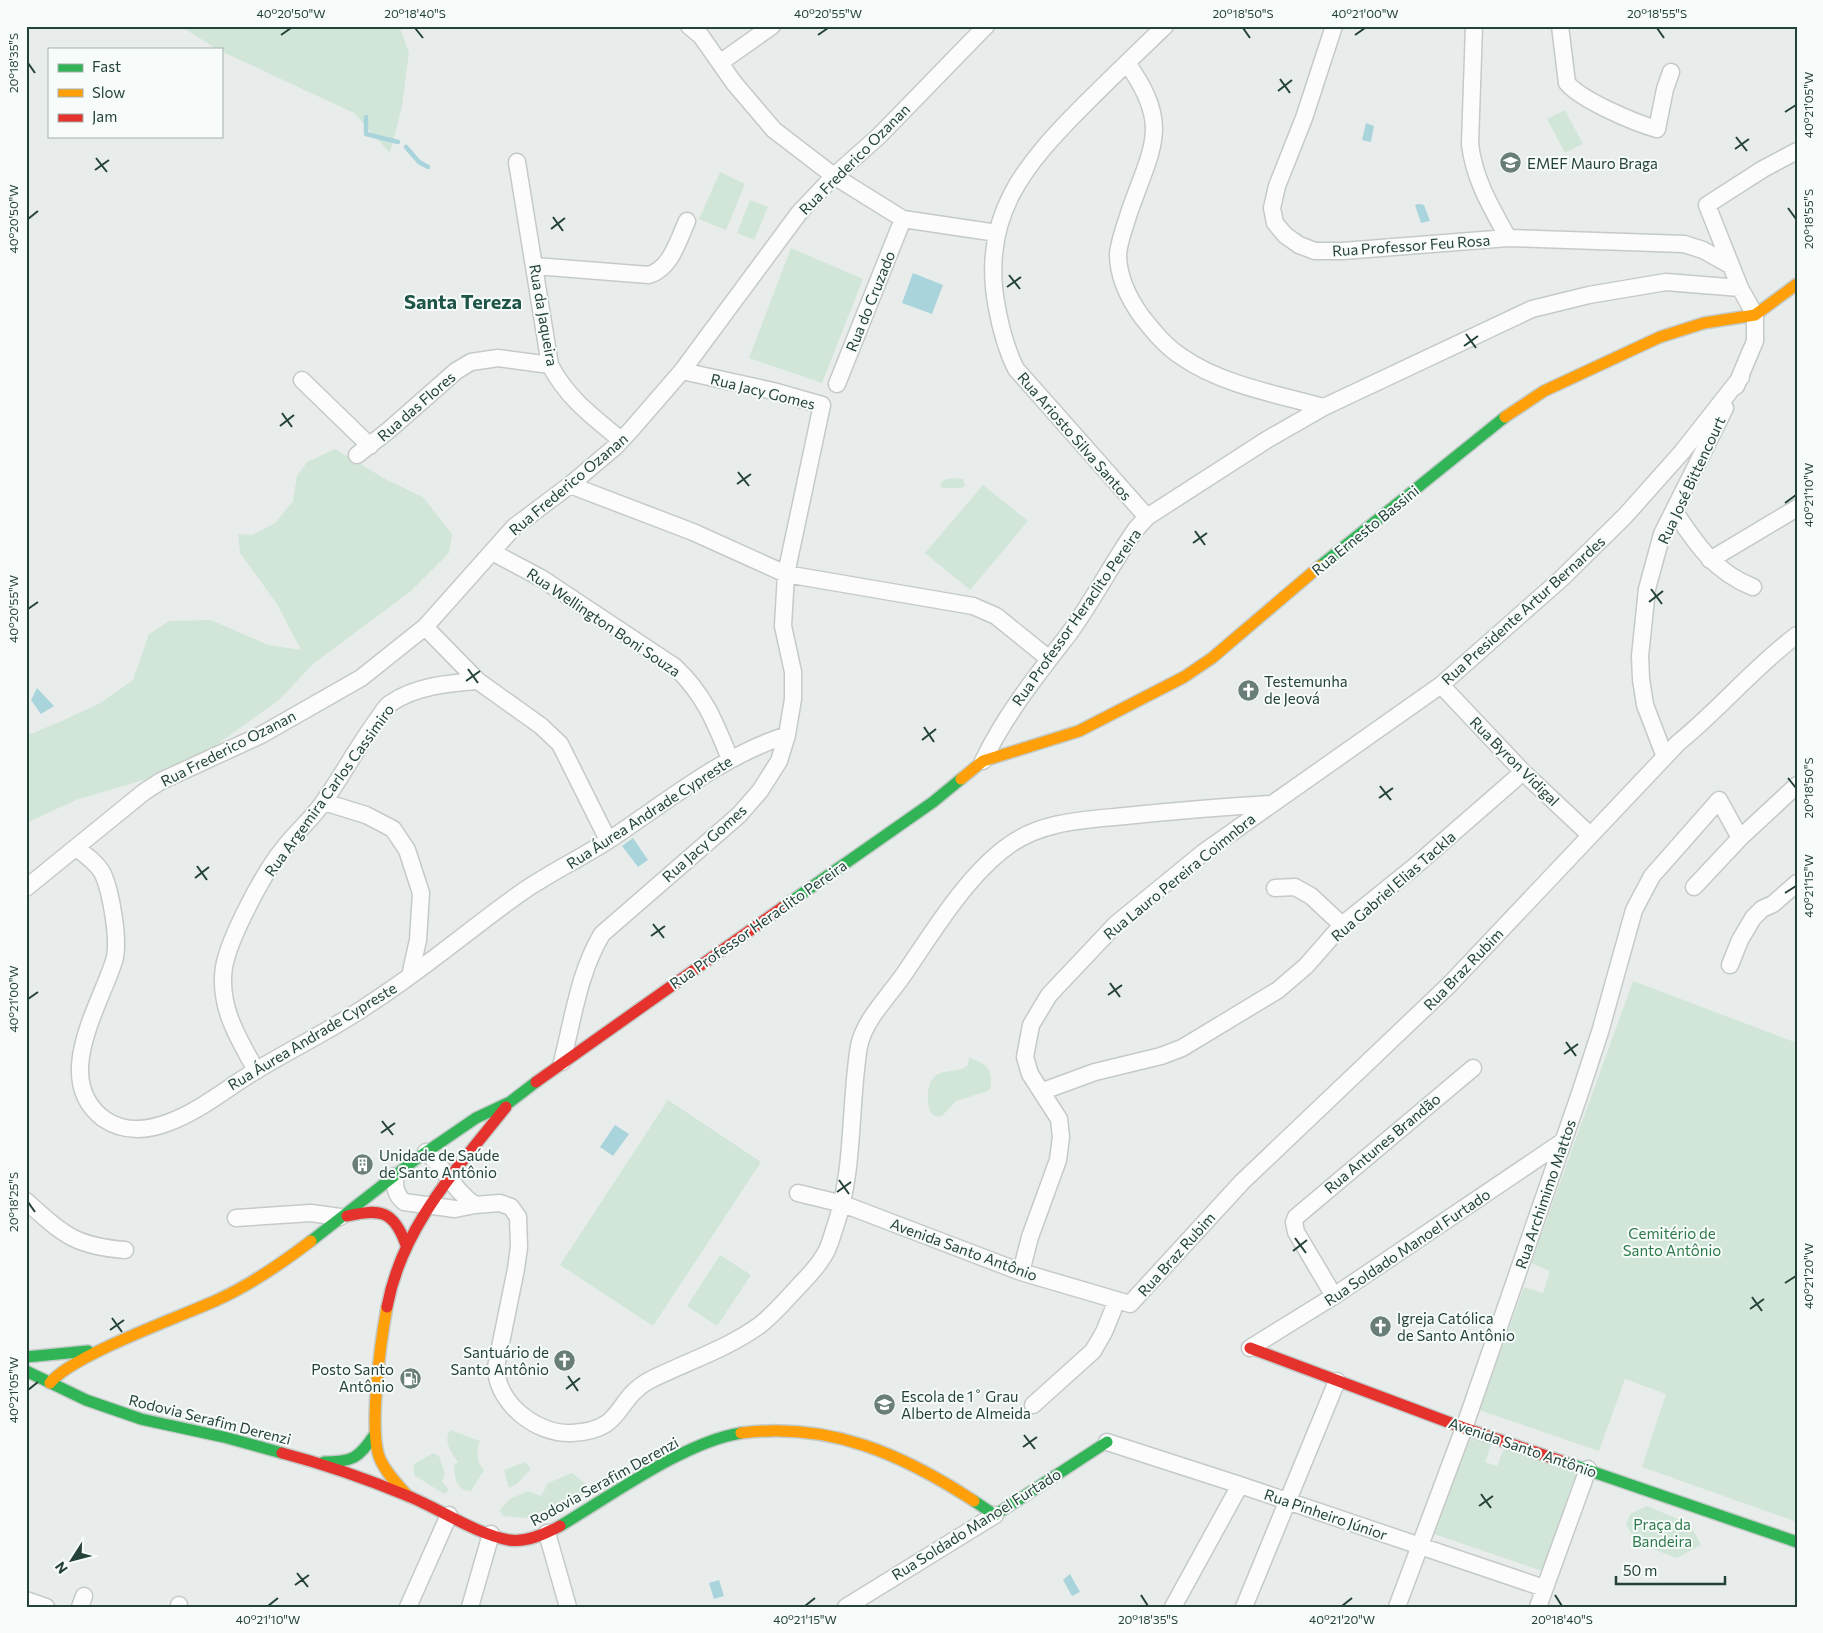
<svg xmlns="http://www.w3.org/2000/svg" width="1823" height="1633" font-family="Commissioner,sans-serif">
<rect width="100%" height="100%" fill="#e8edeb"/>
<!-- green -->
<path fill="#d1e6d8" d="M180,26H399L409,52L402,106L390,153L354,113L223,52L221,49H217Z
M1565,110L1583,144L1565,153L1547,119Z
M720,172L745,184L726,230L699,219Z
M750,200L768,207L754,240L737,233Z
M791,248L863,279L822,383L749,358Z
M335,449L389,481L423,497L452,534L449,553L411,591L313,664L279,700L212,748L177,770L76,800L26,823V734L33,733L62,721L100,703L133,680L149,634L169,621L211,620L268,645L301,650L277,604L240,553L238,534L252,535L275,523L293,501L297,476L307,462Z
M952,478L963,479L965,486L960,488H942L940,485L944,480Z
M983,485L1028,521L970,590L925,553Z
M1633,981L1797,1043V1522L1642,1467L1666,1394L1625,1379L1599,1451L1479,1410L1524,1287L1543,1293L1550,1271L1531,1263Z
M969,1057C988,1066 991,1066 991,1086L988,1091L956,1101L942,1116H934C929,1111 927,1103 928,1095C930,1062 955,1077 968,1065Z
M668,1100L761,1162L653,1326L560,1265Z
M720,1255L751,1275L717,1326L687,1306Z
M450,1430L480,1441C476,1453 476,1460 484,1470L471,1491C454,1490 455,1476 454,1465L458,1462C451,1452 443,1442 450,1430Z
M1473,1430L1494,1437L1485,1462L1497,1466L1507,1441L1578,1468L1542,1571L1434,1534Z
M433,1453L439,1456L445,1473L442,1481L449,1490L444,1494L414,1475V1464Z
M525,1462L531,1469L517,1484L509,1488L504,1470Z
M572,1473L590,1487V1491L560,1509L555,1506L526,1518L503,1516L500,1510L510,1499L528,1491L541,1496L548,1483Z
M1647,1506L1690,1524L1701,1545L1677,1558L1636,1543L1626,1524L1630,1514Z"/>
<!-- water -->
<path fill="#a9d4db" d="M1366,123L1374,126L1371,142L1362,140Z
M1418,204L1424,205L1430,221L1421,223L1415,205Z
M913,273L943,285L932,314L902,303Z
M37,688L54,706L41,714L31,700Z
M633,838L648,860L638,867L622,846Z
M615,1125L629,1134L613,1156L600,1147Z
M1070,1574L1080,1592L1072,1596L1063,1580Z
M719,1580L724,1596L714,1599L709,1583Z"/>
<g fill="none" stroke-linecap="round" stroke-linejoin="round">
<!-- stream -->
<path stroke="#a9d4db" stroke-width="4.5" d="M366,117V134L398,142
M406,147L419,162L428,167"/>
<defs>
<path id="street" d="M689,26L701,36L734,83L774,130L834,176L903,219L997,233
M1334,26L1304,118L1277,186L1272,208L1275,223L1285,235L1299,245L1315,251H1343L1508,238L1684,244L1703,250L1730,265
M1474,26L1470,144C1474,179 1491,207 1508,238
M1560,26L1567,83C1581,100 1635,123 1657,129L1665,89L1671,72
M721,62L772,26
M1127,63C1171,125 1153,145 1130,210C1126,223 1119,241 1118,254C1118,277 1129,299 1142,317C1154,332 1165,346 1182,357C1220,384 1279,395 1324,407
M517,162L550,365C567,398 593,417 621,440
M535,266L649,275C671,268 678,241 687,221
M302,380L370,446
M837,384L903,219
M1736,386L1755,341V315L1740,288L1707,205L1763,169L1797,151
M357,455L389,430L456,371L471,362L498,358L550,365
M570,485L693,532L786,574L973,606L996,616L1048,658
M1675,512C1696,544 1716,573 1753,587
M1147,517L1016,369C1006,349 1001,330 997,308C979,216 1025,164 1086,103C1112,77 1138,52 1165,26
M492,552L541,578L675,667C704,694 715,722 730,759
M1710,560L1797,508
M425,627L478,681L541,726L560,744L608,840
M1441,685L1523,772L1590,835
M1665,757L1645,705L1641,679L1640,656L1647,589L1662,534L1725,408
M983,761C1005,715 1037,675 1068,635C1093,601 1112,563 1136,529L1147,517L1268,439L1324,407L1532,309L1589,295L1666,282L1740,288
M324,802L366,815L393,829L407,850L421,893L418,940L410,976
M76,848C86,855 97,863 103,874C111,892 120,942 114,961C100,1006 51,1080 104,1119C123,1132 146,1131 167,1123C199,1112 228,1087 257,1070C295,1047 335,1028 371,1003C424,969 471,928 522,892C551,872 583,857 612,838C669,800 722,756 787,735
M1694,887L1740,838L1797,785
M26,888L144,792L161,781L261,735L361,678L425,627L514,527L570,485L615,447L630,431L682,371L799,213L834,176L879,136L986,26
M1275,888L1295,887L1311,896L1342,925
M1730,965L1740,940L1753,918L1762,909L1773,904L1797,883
M562,1062C573,1019 579,972 602,934L739,815L760,791L779,761L787,735L793,699V672L783,626L786,574L822,405L773,391L682,371
M256,1070C238,1038 218,1006 224,967C229,938 264,872 283,849C296,832 313,818 325,800C343,774 358,746 377,720C381,715 385,706 391,703C416,686 449,683 478,681
M1043,1091L1095,1072L1161,1056L1182,1048L1278,990L1306,966L1342,925L1414,867L1523,772
M426,1152C445,1168 454,1191 475,1205
M395,1176C395,1188 395,1194 404,1202L455,1209L475,1205L500,1203L511,1207L518,1217L519,1247L516,1269L496,1367C496,1403 537,1435 572,1433C626,1430 613,1400 650,1380C686,1362 727,1349 760,1325C774,1314 785,1301 797,1288C806,1278 816,1269 823,1257C829,1249 831,1239 834,1230C855,1172 849,1107 859,1046C864,1021 887,998 902,977C931,935 966,876 1008,846C1041,821 1085,820 1125,816C1173,811 1222,807 1270,804
M798,1193L843,1204L1021,1272L1130,1304L1242,1182L1449,985L1678,743C1720,709 1754,667 1797,635
M26,1201C63,1234 74,1246 125,1250
M236,1218L311,1213L340,1217
M1021,1272L1030,1237L1058,1160L1061,1137L1059,1119L1030,1074L1025,1057L1031,1025L1049,995L1116,924L1204,852L1441,685L1561,579L1625,516L1682,452L1741,377
M1334,1296L1296,1232L1294,1222L1296,1217L1473,1068
M1250,1348L1334,1296L1562,1142
M1033,1405L1093,1351L1104,1332L1117,1300
M1107,1442L1240,1485L1544,1588
M547,1533L568,1607
M26,1600L46,1607
M80,1607L84,1596
M179,1607V1605
M408,1607L449,1515
M470,1607L491,1534
M846,1607L995,1515
M1173,1607L1240,1485
M1244,1607L1337,1381
M1397,1607L1464,1428L1579,1096L1600,1032L1634,910L1652,876L1719,800L1740,838
M1538,1607L1588,1469"/>
<path id="fast" d="M1320,566L1505,417
M783,907L933,802L961,779
M311,1241L416,1159L476,1118L510,1102L536,1082
M26,1357L88,1351
M26,1371L86,1400L141,1419L224,1437L282,1453
M324,1462C353,1462 359,1458 375,1434
M1564,1462L1797,1542
M974,1501L995,1515L1107,1442
M560,1526C611,1496 684,1442 741,1433"/>
<path id="slow" d="M1505,417L1544,391L1660,337L1704,323L1755,315L1797,284
M961,779L983,761L1079,731L1184,677L1212,658L1320,566
M387,1307C381,1339 368,1431 380,1459C386,1473 398,1485 408,1496
M50,1383C72,1355 180,1317 217,1300C251,1285 282,1263 311,1241
M741,1433C830,1422 902,1454 974,1501"/>
<path id="jam" d="M536,1082L783,907
M347,1216C381,1208 394,1211 406,1245
M387,1307C402,1226 457,1169 506,1107
M1250,1348L1464,1428L1564,1462
M282,1453C324,1464 367,1479 408,1496C440,1509 476,1534 509,1540C526,1543 545,1534 560,1526"/>
</defs>
<!-- street casing -->
<use href="#street" stroke="#c5cac8" stroke-width="19"/>
<!-- fast casing -->
<use href="#fast" stroke="#c3cbc8" stroke-width="14"/>
<!-- slow casing -->
<use href="#slow" stroke="#c3cbc8" stroke-width="14"/>
<!-- jam casing -->
<use href="#jam" stroke="#c3cbc8" stroke-width="14"/>
<!-- street -->
<use href="#street" stroke="#fcfcfc" stroke-width="16"/>
<!-- fast -->
<use href="#fast" stroke="#30b455" stroke-width="11"/>
<!-- slow -->
<use href="#slow" stroke="#ff9f0a" stroke-width="11"/>
<!-- jam -->
<use href="#jam" stroke="#e5322d" stroke-width="11"/>
</g>
<!-- ticks -->
<path fill="none" stroke="#24423a" stroke-width="2" d="M415,28L423,38M1243,28L1250,38M1657,28L1664,38M281,35L291,28M818,35L828,28M1355,35L1365,28M28,63L35,73M1280,79L1290,93M1278,91L1292,80M1785,112L1796,105M1736,137L1747,151M1735,149L1749,139M96,158L107,172M95,170L109,160M1788,208L1796,219M553,217L563,231M28,219L38,211M551,229L565,218M1009,275L1020,289M1007,287L1021,277M1466,334L1476,348M1464,346L1478,336M282,413L292,427M280,426L294,415M738,472L749,486M737,484L751,474M1785,503L1796,495M1195,531L1205,545M1193,543L1207,533M1651,589L1662,604M1649,602L1663,591M28,609L38,602M468,669L478,683M466,681L480,671M924,727L934,742M922,740L936,729M1788,778L1796,788M1380,786L1391,800M1379,798L1393,788M197,866L207,880M195,878L209,867M1785,893L1796,886M653,924L664,938M651,936L665,926M1110,983L1120,997M1108,995L1122,985M28,999L38,992M1566,1042L1576,1056M1564,1054L1578,1044M382,1121L393,1135M381,1133L395,1123M839,1180L849,1194M837,1192L851,1182M28,1202L35,1212M1295,1238L1306,1253M1293,1251L1307,1240M1785,1283L1796,1276M1752,1297L1762,1311M1750,1309L1764,1299M112,1318L122,1332M110,1330L124,1320M568,1376L578,1391M566,1389L580,1378M28,1390L38,1382M1024,1435L1035,1449M1023,1447L1037,1437M1481,1494L1491,1508M1479,1506L1493,1496M297,1573L308,1587M295,1585L309,1575M1141,1595L1148,1606M1555,1595L1562,1606M268,1606L278,1598M805,1606L815,1598M1342,1606L1352,1598"/>
<!-- icons -->
<defs>
<symbol id="school-disc" viewBox="-11 -11 22 22"><circle r="9.5" fill="#697e78" stroke="#f7fbf9"/><path d="M0-5L7-2L0 1L-7-2ZM-4 1L0 2.5L4 1V4Q0 6-4 4Z" fill="#fff"/></symbol>
<symbol id="church-disc" viewBox="-11 -11 22 22"><circle r="9.5" fill="#697e78" stroke="#f7fbf9"/><path d="M-1.2-6h2.4v3.5h3.3v2.4h-3.3V6h-2.4V-.1h-3.3v-2.4h3.3Z" fill="#fff"/></symbol>
<symbol id="building-disc" viewBox="-11 -11 22 22"><circle r="9.5" fill="#697e78" stroke="#f7fbf9"/><path d="M-4-6H4V6H1V3H-1V6H-4ZM-2.5-4.3h1.7v1.8h-1.7ZM.8-4.3h1.7v1.8H.8ZM-2.5-1h1.7V.8h-1.7ZM.8-1h1.7V.8H.8Z" fill="#fff"/></symbol>
<symbol id="fuel-disc" viewBox="-11 -11 22 22"><circle r="9.5" fill="#697e78" stroke="#f7fbf9"/><path d="M-5.5-6h7V0h2V4h1.3V-2.5L3-4.5l.8-.8L6-3V5H2.5V1h-1V6h-7ZM-4.2-4.7v3.2H.2V-4.7Z" fill="#fff"/></symbol>
</defs>
<g fill-rule="evenodd">
<use href="#school-disc" x="1498" y="150" width="25" height="25"/>
<use href="#church-disc" x="1236" y="678" width="25" height="25"/>
<use href="#building-disc" x="350" y="1152" width="25" height="25"/>
<use href="#church-disc" x="1368" y="1314" width="25" height="25"/>
<use href="#church-disc" x="552" y="1348" width="25" height="25"/>
<use href="#fuel-disc" x="398" y="1366" width="25" height="25"/>
<use href="#school-disc" x="872" y="1392" width="25" height="25"/>
</g>
<g text-anchor="middle" dominant-baseline="central" stroke-width="4" stroke-linejoin="round" paint-order="stroke">
<!-- street labels -->
<g font-size="15" fill="#24423a" stroke="#f7fbf9">
<text transform="translate(854 159) rotate(-45)">Rua Frederico Ozanan</text>
<text transform="translate(1411 245) rotate(-4)">Rua Professor Feu Rosa</text>
<text transform="translate(870 301) rotate(-68)">Rua do Cruzado</text>
<text transform="translate(544 315) rotate(80)">Rua da Jaqueira</text>
<text transform="translate(763 391) rotate(14)">Rua Jacy Gomes</text>
<text transform="translate(416 406) rotate(-41)">Rua das Flores</text>
<text transform="translate(1075 436) rotate(49)">Rua Ariosto Silva Santos</text>
<text transform="translate(1691 480) rotate(-65)">Rua José Bittencourt</text>
<text transform="translate(568 484) rotate(-40)">Rua Frederico Ozanan</text>
<text transform="translate(1365 530) rotate(-39)">Rua Ernesto Bassini</text>
<text transform="translate(1523 610) rotate(-42)">Rua Presidente Artur Bernardes</text>
<text transform="translate(1076 617) rotate(-55)">Rua Professor Heraclito Pereira</text>
<text transform="translate(604 622) rotate(34)">Rua Wellington Boni Souza</text>
<text transform="translate(228 748) rotate(-27)">Rua Frederico Ozanan</text>
<text transform="translate(1515 761) rotate(45)">Rua Byron Vidigal</text>
<text transform="translate(329 790) rotate(-54)">Rua Argemira Carlos Cassimiro</text>
<text transform="translate(649 812) rotate(-33)">Rua Áurea Andrade Cypreste</text>
<text transform="translate(704 843) rotate(-42)">Rua Jacy Gomes</text>
<text transform="translate(1179 876) rotate(-39)">Rua Lauro Pereira Coimnbra</text>
<text transform="translate(1393 886) rotate(-41)">Rua Gabriel Elias Tackla</text>
<text transform="translate(758 924) rotate(-35)">Rua Professor Heraclito Pereira</text>
<text transform="translate(1463 969) rotate(-46)">Rua Braz Rubim</text>
<text transform="translate(312 1036) rotate(-31)">Rua Áurea Andrade Cypreste</text>
<text transform="translate(1382 1143) rotate(-40)">Rua Antunes Brandão</text>
<text transform="translate(1545 1194) rotate(-71)">Rua Archimimo Mattos</text>
<text transform="translate(1407 1247) rotate(-34)">Rua Soldado Manoel Furtado</text>
<text transform="translate(964 1249) rotate(20)">Avenida Santo Antônio</text>
<text transform="translate(1176 1254) rotate(-48)">Rua Braz Rubim</text>
<text transform="translate(210 1419) rotate(14)">Rodovia Serafim Derenzi</text>
<text transform="translate(1523 1447) rotate(19)">Avenida Santo Antônio</text>
<text transform="translate(604 1481) rotate(-29)">Rodovia Serafim Derenzi</text>
<text transform="translate(1326 1514) rotate(19)">Rua Pinheiro Júnior</text>
<text transform="translate(976 1524) rotate(-32)">Rua Soldado Manoel Furtado</text>
</g>
<!-- poi labels -->
<g font-size="15" fill="#24423a" stroke="#f7fbf9" text-anchor="start">
<text x="1527" y="163">EMEF Mauro Braga</text>
<text x="1264" y="681">Testemunha<tspan x="1264" dy="17">de Jeová</tspan></text>
<text x="379" y="1155">Unidade de Saúde<tspan x="379" dy="17">de Santo Antônio</tspan></text>
<text x="1397" y="1318">Igreja Católica<tspan x="1397" dy="17">de Santo Antônio</tspan></text>
<text x="549" y="1352" text-anchor="end">Santuário de<tspan x="549" dy="17">Santo Antônio</tspan></text>
<text x="394" y="1369" text-anchor="end">Posto Santo<tspan x="394" dy="17">Antônio</tspan></text>
<text x="901" y="1396">Escola de 1˚ Grau<tspan x="901" dy="17">Alberto de Almeida</tspan></text>
</g>
<!-- park labels -->
<g font-size="15" fill="#2d7a4b" stroke="#f7fbf9">
<text x="1672" y="1233">Cemitério de<tspan x="1672" dy="17">Santo Antônio</tspan></text>
<text x="1662" y="1524">Praça da<tspan x="1662" dy="17">Bandeira</tspan></text>
</g>
<!-- district labels -->
<g font-size="20" font-weight="bold" fill="#1f5548" stroke="#f7fbf9">
<text x="463" y="301">Santa Tereza</text>
</g>
</g>
<!-- border -->
<rect width="1823" height="1633" fill="none" stroke="#f7fbf9" stroke-width="55"/>
<!-- legend -->
<rect x="48" y="48" width="175" height="90" fill="#f7fbf9" stroke="#a3b1ad"/>
<rect x="58" y="64" width="25" height="8" fill="#30b455" stroke="#a3b1ad"/>
<text x="92" y="72" font-size="15" fill="#24423a">Fast</text>
<rect x="58" y="89" width="25" height="8" fill="#ff9f0a" stroke="#a3b1ad"/>
<text x="92" y="98" font-size="15" fill="#24423a">Slow</text>
<rect x="58" y="114" width="25" height="8" fill="#e5322d" stroke="#a3b1ad"/>
<text x="92" y="122" font-size="15" fill="#24423a">Jam</text>
<!-- north arrow -->
<g transform="translate(72 1560) rotate(234)" stroke="#f7fbf9" stroke-width="4" paint-order="stroke">
<path d="M0-4L9 19L0 12L-9 19Z" fill="#24423a"/>
<text y="-8" font-size="14" font-weight="bold" text-anchor="middle" fill="#24423a">N</text>
</g>
<!-- scale -->
<path d="M1616 1576v8h109v-8" fill="none" stroke="#24423a" stroke-width="2.5"/>
<text x="1623" y="1576" font-size="15" fill="#24423a" stroke="#f7fbf9" stroke-width="4" paint-order="stroke">50 m</text>
<rect x="28" y="28" width="1768" height="1578" fill="none" stroke="#24423a" stroke-width="2"/>
<g font-size="12" text-anchor="middle" fill="#24423a">
<text x="291" y="18">40°20'50"W</text>
<text x="415" y="18">20°18'40"S</text>
<text x="828" y="18">40°20'55"W</text>
<text x="1243" y="18">20°18'50"S</text>
<text x="1365" y="18">40°21'00"W</text>
<text x="1657" y="18">20°18'55"S</text>
<text transform="translate(14 63) rotate(-90)" y="4">20°18'35"S</text>
<text transform="translate(1809 105) rotate(-90)" y="4">40°21'05"W</text>
<text transform="translate(1809 219) rotate(-90)" y="4">20°18'55"S</text>
<text transform="translate(14 219) rotate(-90)" y="4">40°20'50"W</text>
<text transform="translate(1809 495) rotate(-90)" y="4">40°21'10"W</text>
<text transform="translate(14 609) rotate(-90)" y="4">40°20'55"W</text>
<text transform="translate(1809 788) rotate(-90)" y="4">20°18'50"S</text>
<text transform="translate(1809 886) rotate(-90)" y="4">40°21'15"W</text>
<text transform="translate(14 999) rotate(-90)" y="4">40°21'00"W</text>
<text transform="translate(14 1202) rotate(-90)" y="4">20°18'25"S</text>
<text transform="translate(1809 1276) rotate(-90)" y="4">40°21'20"W</text>
<text transform="translate(14 1390) rotate(-90)" y="4">40°21'05"W</text>
<text x="268" y="1624">40°21'10"W</text>
<text x="805" y="1624">40°21'15"W</text>
<text x="1148" y="1624">20°18'35"S</text>
<text x="1342" y="1624">40°21'20"W</text>
<text x="1562" y="1624">20°18'40"S</text>
</g>
</svg>
